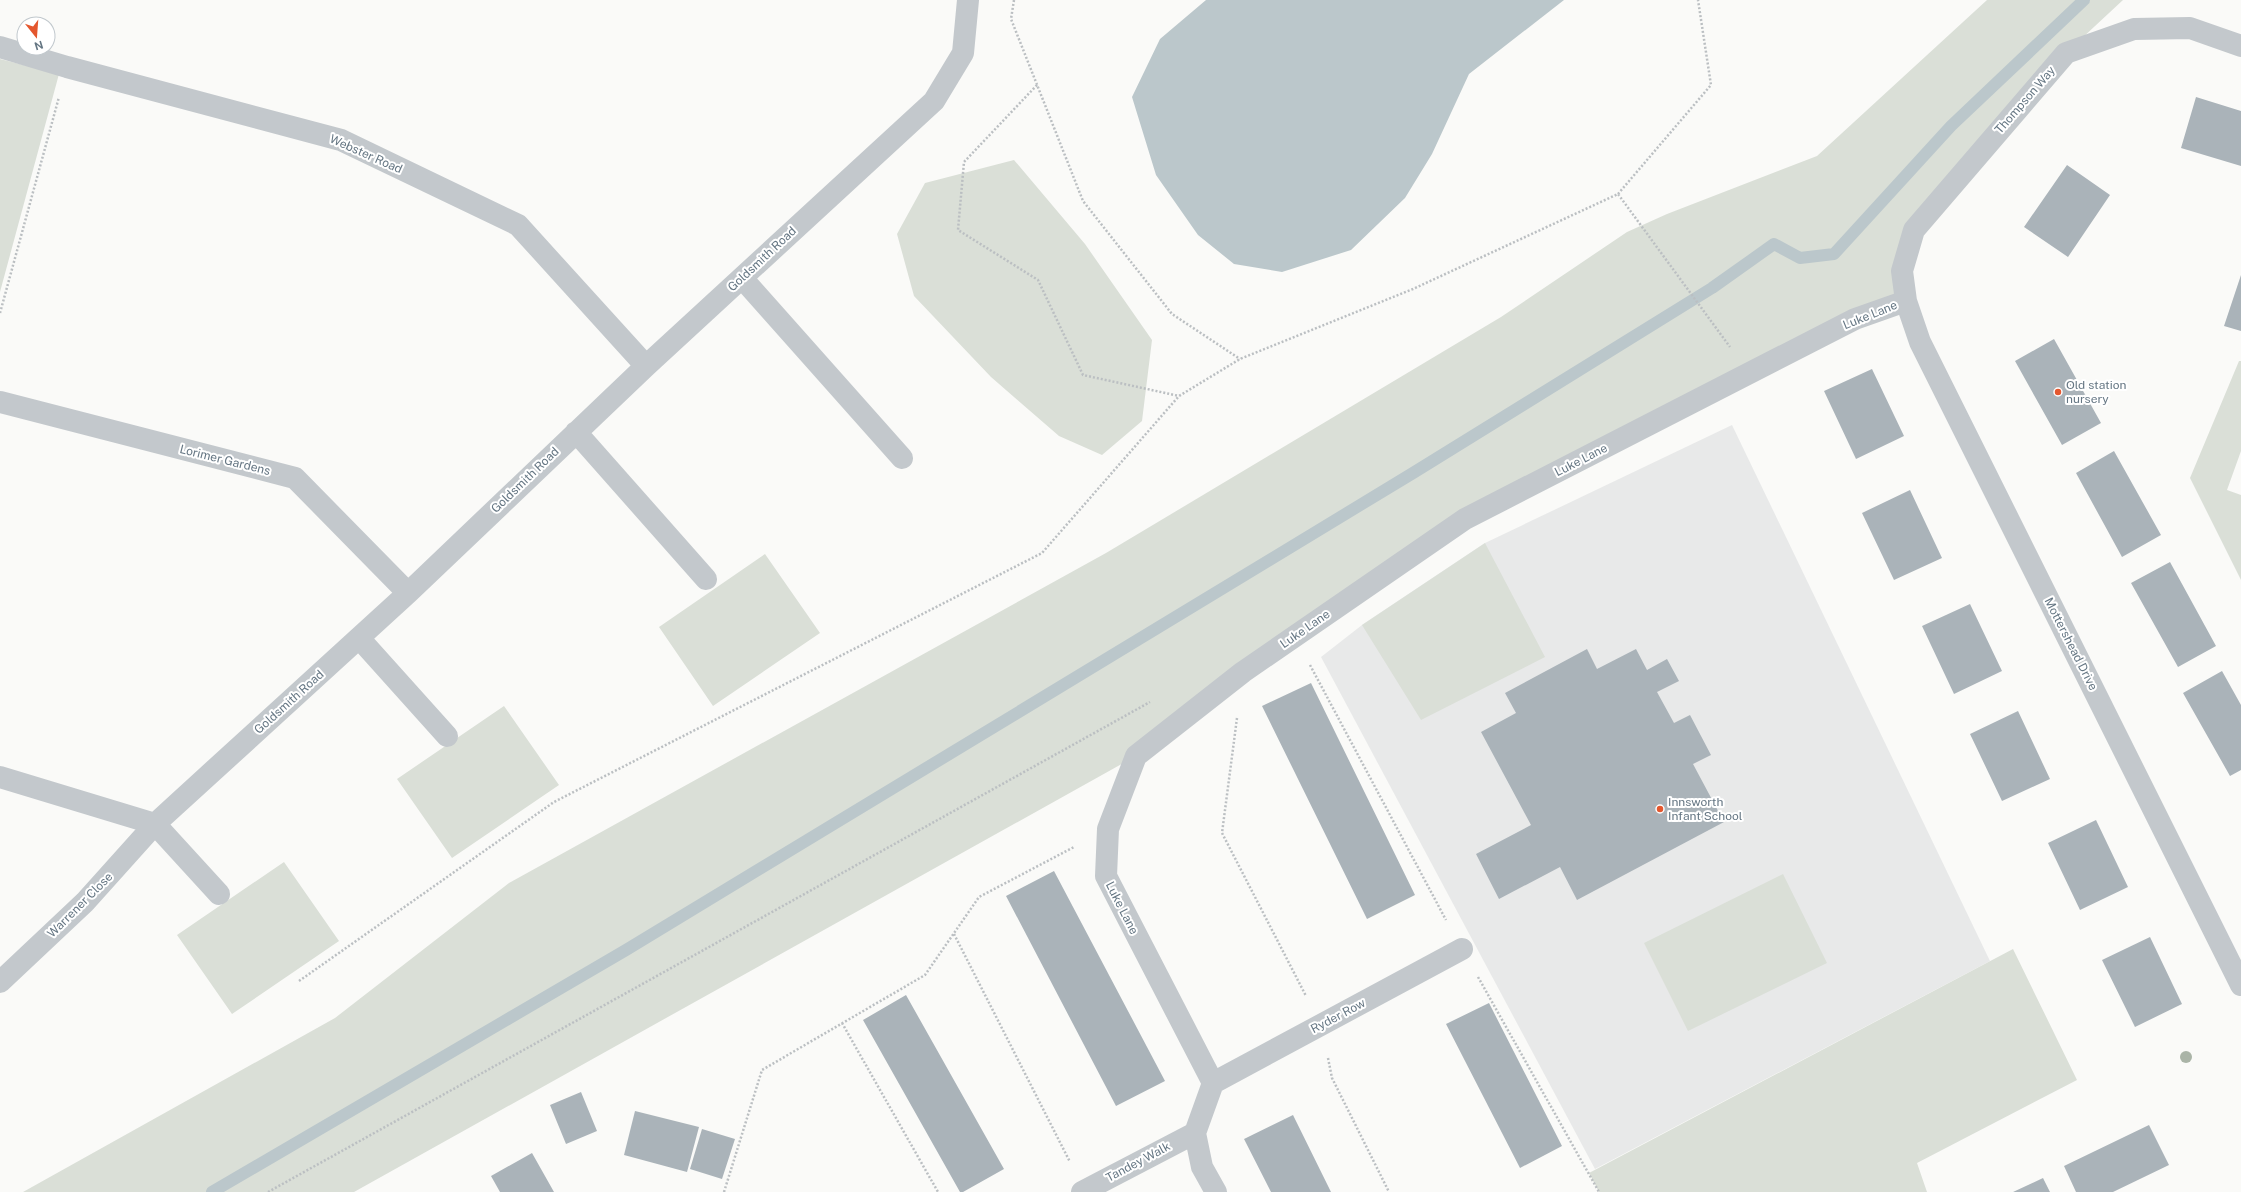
<svg xmlns="http://www.w3.org/2000/svg" width="2241" height="1192" font-family="'Public Sans',sans-serif">
<rect width="100%" height="100%" fill="#fafaf8"/>
<!-- built -->
<path fill="#e8e9e9" d="M1732,425L1990,961L1595,1169L1321,657L1362,625L1485,543Z"/>
<!-- green -->
<path fill="#dadfd7" d="M1987,0H2123L2066,53L1914,230L1906,301L1465,519L1136,756L354,1192H23L335,1018L509,883L1106,553L1501,317L1627,232L1667,214L1817,156Z
M0,59L59,74L0,292Z
M1014,160L1085,244L1152,340L1142,421L1102,455L1059,436L991,377L914,296L897,234L925,183Z
M2239,361H2241V451L2227,490L2241,495V580L2190,478Z
M1485,543L1545,657L1421,720L1362,625Z
M765,554L820,633L713,706L659,627Z
M504,706L559,785L452,858L397,779Z
M284,862L339,941L232,1014L177,935Z
M1783,874L1827,963L1688,1031L1644,943Z
M2013,949L2077,1080L1917,1163L1927,1192H1599L1589,1173Z"/>
<!-- water -->
<path fill="#bbc7cb" d="M1206,0H1564L1469,74L1432,154L1405,198L1351,250L1282,272L1234,264L1198,235L1156,175L1132,97L1160,39Z"/>
<g fill="none" stroke-linecap="round" stroke-linejoin="round">
<!-- stream -->
<path stroke="#bbc7cb" stroke-width="12" d="M212,1192L626,950L1413,473L1712,288L1774,244L1800,258L1834,254L1951,126L2084,0"/>
</g>
<!-- building -->
<path fill="#aab3b9" d="M2196,97L2241,111V166L2181,148Z
M2067,165L2110,195L2068,257L2024,227Z
M2241,275V331L2224,326Z
M2054,339L2101,423L2062,445L2015,361Z
M1872,369L1904,436L1856,459L1824,391Z
M2114,451L2161,535L2122,557L2076,473Z
M1910,490L1942,558L1894,580L1862,513Z
M2170,562L2216,646L2178,667L2131,583Z
M1970,604L2002,671L1954,694L1922,626Z
M1587,649L1597,669L1636,649L1647,670L1667,659L1679,681L1657,692L1674,723L1690,715L1711,755L1693,764L1724,822L1577,900L1560,867L1499,899L1476,854L1531,825L1481,732L1516,713L1505,693Z
M2222,671L2241,705V770L2230,776L2183,693Z
M1311,683L1415,895L1367,919L1262,706Z
M2018,711L2050,779L2002,801L1970,734Z
M2096,820L2128,887L2080,910L2048,843Z
M1054,871L1165,1081L1116,1106L1006,896Z
M2150,937L2182,1004L2135,1027L2102,960Z
M906,995L1004,1169L963,1192H960L863,1020Z
M1489,1003L1562,1146L1520,1168L1446,1024Z
M581,1092L597,1131L566,1144L550,1105Z
M635,1111L699,1127L687,1172L624,1155Z
M1293,1115L1331,1192H1271L1244,1139Z
M2149,1125L2169,1165L2113,1192H2076L2064,1166Z
M702,1129L735,1139L722,1179L690,1169Z
M532,1153L554,1192H500L491,1176Z
M2043,1178L2050,1192H2013Z"/>
<g fill="none" stroke-linecap="round" stroke-linejoin="round">
<!-- path -->
<path stroke="#bbbfc2" stroke-width="2.5" stroke-dasharray="2 2" stroke-linecap="butt" d="M1014,0L1011,19L1083,201L1172,314L1240,359
M1037,85L964,162L958,230L1038,280L1083,375L1179,396
M1618,194L1711,85L1698,0
M0,313L59,97
M1310,665L1446,920
M1237,718L1222,833L1306,996
M954,934L1070,1162
M1478,977L1599,1192
M299,981L554,802L1042,553L1179,396L1240,359L1413,289L1618,194L1730,347
M842,1023L938,1192
M1328,1058L1332,1078L1389,1192
M268,1192L1150,702
M724,1192L762,1070L925,975L979,897L1074,847"/>
<!-- minor -->
<path stroke="#c3c8cc" stroke-width="22" d="M2241,46L2190,28L2134,29L2066,53L1914,230L1902,271L1906,301L1920,342L2241,985
M0,47L67,67L341,140L518,225L646,366
M742,278L902,458
M0,402L295,478L408,593
M576,432L706,579
M359,638L447,736
M0,777L155,824L408,593L646,366L934,101L963,53L968,0
M0,982L85,902L155,824L219,894
M1213,1083L1462,949
M1082,1192L1195,1133
M1216,1192L1202,1167L1195,1133L1213,1083L1106,876L1108,829L1136,756L1243,672L1465,519L1855,319L1906,301"/>
</g>
<!-- trees -->
<circle fill="#aab4a7" cx="2186" cy="1057" r="6"/>
<!-- markers -->
<g fill="#e4572e" stroke="#fff" stroke-width="1.5">
<circle cx="2058" cy="392" r="4"/>
<circle cx="1660" cy="809" r="4"/>
</g>
<g text-anchor="middle" dominant-baseline="central" stroke-width="4" stroke-linejoin="round" paint-order="stroke">
<!-- street labels -->
<g font-size="12" fill="#657683" stroke="#fff">
<text transform="translate(2025 100) rotate(-49)">Thompson Way</text>
<text transform="translate(366 154) rotate(24)">Webster Road</text>
<text transform="translate(762 259) rotate(-43)">Goldsmith Road</text>
<text transform="translate(1870 315) rotate(-22)">Luke Lane</text>
<text transform="translate(225 460) rotate(14)">Lorimer Gardens</text>
<text transform="translate(1581 460) rotate(-27)">Luke Lane</text>
<text transform="translate(525 480) rotate(-44)">Goldsmith Road</text>
<text transform="translate(1305 629) rotate(-35)">Luke Lane</text>
<text transform="translate(2071 644) rotate(63)">Mottershead Drive</text>
<text transform="translate(289 702) rotate(-42)">Goldsmith Road</text>
<text transform="translate(80 905) rotate(-45)">Warrener Close</text>
<text transform="translate(1122 908) rotate(63)">Luke Lane</text>
<text transform="translate(1338 1016) rotate(-28)">Ryder Row</text>
<text transform="translate(1138 1162) rotate(-28)">Tandey Walk</text>
</g>
<!-- poi labels -->
<g font-size="12" fill="#657683" stroke="#fff" text-anchor="start">
<text x="2066" y="385">Old station<tspan x="2066" dy="14">nursery</tspan></text>
<text x="1668" y="802">Innsworth<tspan x="1668" dy="14">Infant School</tspan></text>
</g>
</g>
<!-- north arrow -->
<g transform="translate(36 36) rotate(163)"><circle r="19" fill="#ffffff" stroke="#c1c8cd"/>
<path d="M0-3L7 15L0 10L-7 15Z" fill="#e4572e"/>
<text y="-6" font-size="11" font-weight="bold" text-anchor="middle" fill="#657683">N</text>
</g>
</svg>
